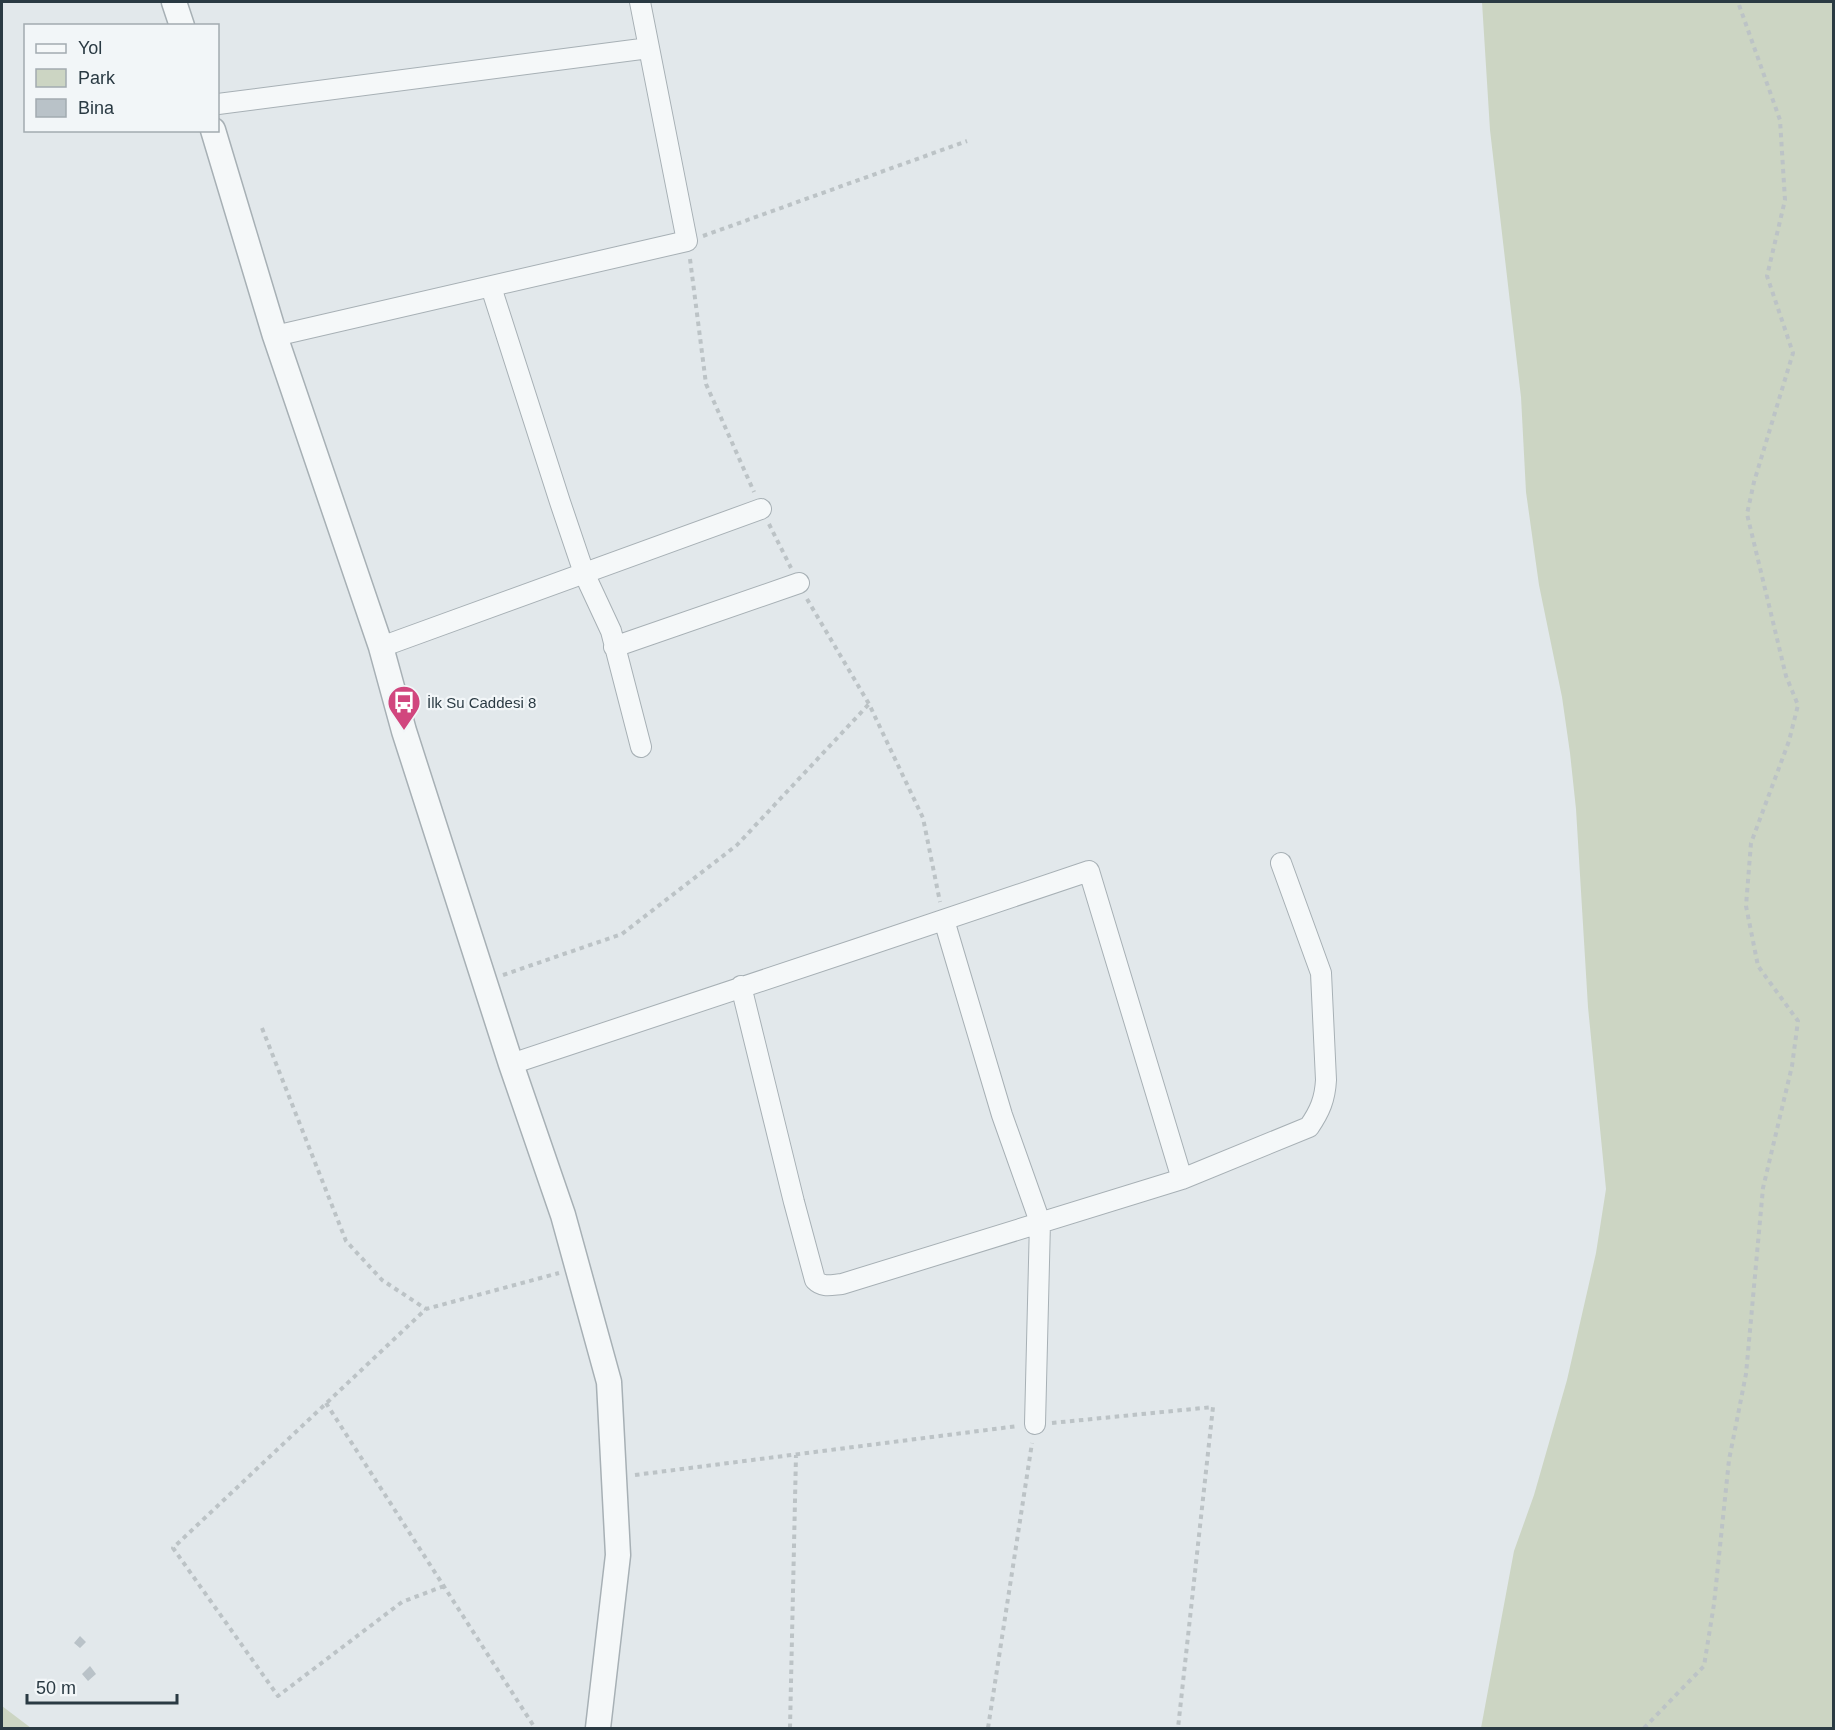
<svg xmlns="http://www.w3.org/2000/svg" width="1835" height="1730" font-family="Helvetica,sans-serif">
<rect width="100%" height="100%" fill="#e2e8eb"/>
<!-- green -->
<path fill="#ccd5c3" d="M1482,2H1833V1728H1481L1514,1551L1534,1495L1567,1380L1596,1253L1606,1189L1588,1007L1576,809L1570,753L1562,697L1539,585L1526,492L1521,397L1490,130Z
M2,1706L31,1728H2Z"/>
<!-- building -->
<path fill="#b9c2c8" d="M80,1636L86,1642L80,1648L74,1643Z
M90,1666L96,1674L88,1681L82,1674Z"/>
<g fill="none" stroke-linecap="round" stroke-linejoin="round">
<defs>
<path id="minor" d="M218,104L649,48
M491,287L560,502L584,573L611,631L641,747
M275,336L687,241L640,2
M381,647L761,509
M614,647L799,583
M944,920L1002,1115L1040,1222L1035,1424
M741,986L794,1202L815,1280C823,1288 831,1285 842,1284L1182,1179L1309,1127C1320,1111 1325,1099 1326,1080L1321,973L1281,863
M511,1064C703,999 897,937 1089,871L1182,1179"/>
<path id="tertiary" d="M174,2L182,26
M213,130L275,336L381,647L404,731L511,1064L563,1215L609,1382L618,1555L598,1728"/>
</defs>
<!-- minor casing -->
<use href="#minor" stroke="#a7b0b5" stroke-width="22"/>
<!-- tertiary casing -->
<use href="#tertiary" stroke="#a7b0b5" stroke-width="27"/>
<!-- path -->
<path stroke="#bcc3c6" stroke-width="4" stroke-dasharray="4.5 4.5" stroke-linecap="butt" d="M703,236L967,141
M690,259L706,384L754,492
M769,524L791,568
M807,599L869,704L923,818L940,902
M503,975L622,934L737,845L869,704
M262,1028L346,1241L382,1280L426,1309
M326,1403L535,1728
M1052,1423L1213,1407L1178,1728
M635,1475L1018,1426
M444,1586L402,1602L278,1696L173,1548L426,1309L559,1273
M790,1728L796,1455
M988,1728L1032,1443
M1644,1728L1704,1666L1714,1604L1729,1460L1746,1374L1763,1188L1792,1066L1798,1021L1758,966L1746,906L1751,843L1789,741L1798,705L1786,676L1747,514L1754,482L1793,353L1767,276L1785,200L1780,120L1738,2"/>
<!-- minor -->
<use href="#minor" stroke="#f5f8f9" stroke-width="20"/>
<!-- tertiary -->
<use href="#tertiary" stroke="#f5f8f9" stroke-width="24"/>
</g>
<!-- icons -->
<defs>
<symbol id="bus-pin" viewBox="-11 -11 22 30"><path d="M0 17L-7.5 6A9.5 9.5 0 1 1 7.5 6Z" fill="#d1467e" stroke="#f2f6f8"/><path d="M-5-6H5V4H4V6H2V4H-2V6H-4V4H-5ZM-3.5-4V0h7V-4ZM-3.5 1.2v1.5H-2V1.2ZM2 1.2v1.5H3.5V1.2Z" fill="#fff"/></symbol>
</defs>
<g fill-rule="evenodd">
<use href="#bus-pin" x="385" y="683" width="38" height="52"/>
</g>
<g text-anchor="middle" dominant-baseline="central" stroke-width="4.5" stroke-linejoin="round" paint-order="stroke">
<!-- poi labels -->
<g font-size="15" fill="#2a3a43" stroke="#f2f6f8" text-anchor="start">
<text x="427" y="702">İlk Su Caddesi 8</text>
</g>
</g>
<!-- border -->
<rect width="1835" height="1730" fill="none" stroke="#2a3a43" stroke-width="6"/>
<!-- legend -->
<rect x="24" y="24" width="195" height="108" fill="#f2f6f8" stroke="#a2abb0" stroke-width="1.5"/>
<rect x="36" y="44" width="30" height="9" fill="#f5f8f9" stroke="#a2abb0" stroke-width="1.5"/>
<text x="78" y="54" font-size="18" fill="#2a3a43">Yol</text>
<rect x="36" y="69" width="30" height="18" fill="#ccd5c3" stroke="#a2abb0" stroke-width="1.5"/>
<text x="78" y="84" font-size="18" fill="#2a3a43">Park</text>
<rect x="36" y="99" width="30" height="18" fill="#b9c2c8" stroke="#a2abb0" stroke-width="1.5"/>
<text x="78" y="114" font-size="18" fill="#2a3a43">Bina</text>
<!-- scale -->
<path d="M27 1694v9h150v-9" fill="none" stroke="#2a3a43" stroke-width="3"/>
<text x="36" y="1694" font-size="18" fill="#2a3a43" stroke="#f2f6f8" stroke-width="4.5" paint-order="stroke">50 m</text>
</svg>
